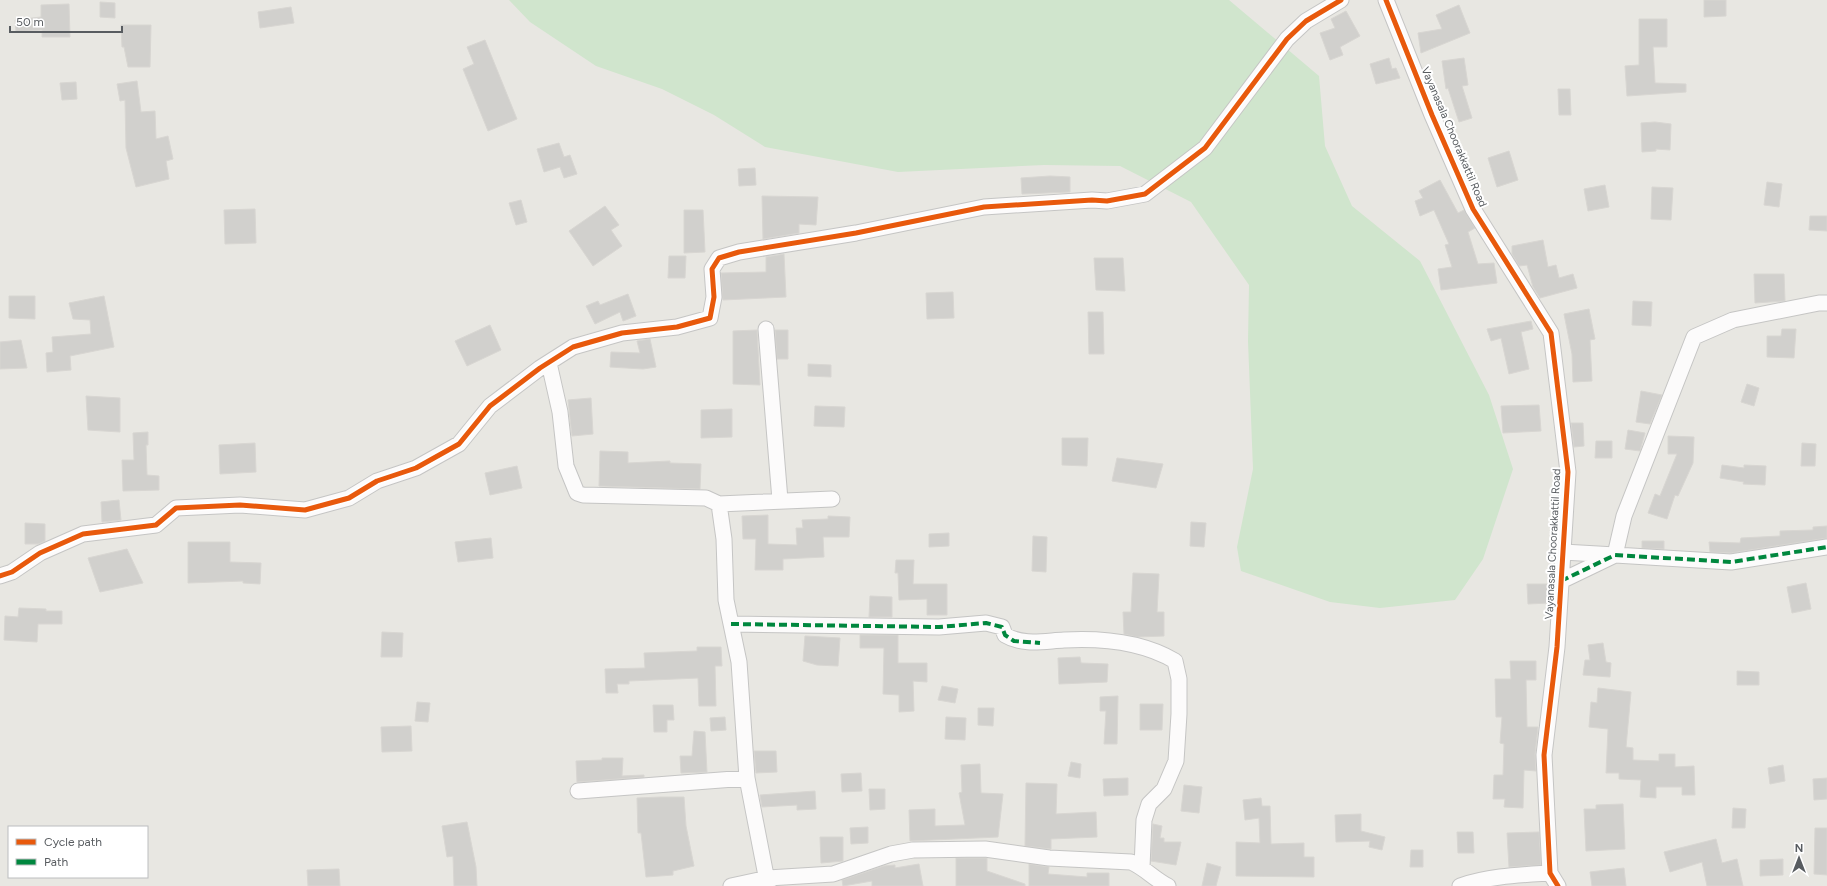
<svg xmlns="http://www.w3.org/2000/svg" width="1827" height="886" font-family="Figtree,sans-serif">
<rect width="100%" height="100%" fill="#e8e7e2"/>
<!-- green -->
<path fill="#d0e5cd" d="M509,0H1229L1319,76L1325,146L1352,206L1420,261L1489,395L1513,469L1483,559L1455,600L1380,608L1330,602L1241,571L1237,547L1253,469L1248,341L1249,285L1191,202L1120,166L1044,165L898,172L765,147L714,115L662,89L596,66L530,22Z"/>
<!-- building -->
<path fill="#d1d0cd" stroke="#d8d6d2" d="M1704,0H1726V16L1704,17Z
M100,2L115,3V18L100,17Z
M69,4L70,37H42V30L16,32L15,20L41,17V5Z
M1459,5L1470,33L1421,53L1418,33L1442,29L1436,15Z
M291,7L294,23L260,28L258,12Z
M1346,11L1360,36L1340,47L1343,55L1330,60L1320,33L1335,28L1331,19Z
M1639,19H1667V47H1653L1655,83L1686,84V92L1627,96L1625,66L1639,65Z
M121,25H151L150,67H128L124,47H122Z
M485,40L517,119L488,131L463,69L474,64L467,47Z
M1389,58L1392,69L1396,68L1400,78L1376,84L1370,64Z
M1464,58L1468,85L1462,86L1472,118L1459,122L1448,88L1446,89L1442,61Z
M137,81L141,112L155,111L156,139L168,136L173,159L166,161L169,179L136,187L126,148L125,100L120,101L117,84Z
M76,82L77,99L62,100L60,83Z
M1558,89H1570L1571,115H1559Z
M1655,122L1671,124L1670,150L1656,149V151L1642,152L1641,123Z
M559,143L564,157L570,155L577,174L564,178L560,167L544,172L537,149Z
M1509,151L1518,180L1497,187L1488,158Z
M755,168L756,185L739,186L738,169Z
M1050,176L1070,177V192L1022,194L1021,178Z
M1440,180L1458,213L1464,210L1475,228L1468,232L1478,264L1494,263L1497,283L1441,290L1438,269L1452,267L1445,245L1449,244L1434,210L1420,216L1415,201L1423,198L1419,191Z
M1767,182L1782,184L1779,207L1764,205Z
M1605,185L1609,207L1588,211L1584,189Z
M1652,187L1673,188L1671,220L1651,219Z
M762,196L818,197L816,225L799,224V233L763,239Z
M521,200L527,222L516,225L509,203Z
M605,206L619,225L611,230L622,246L593,266L569,231Z
M255,209L256,243L225,244L224,210Z
M684,210H703L705,252L684,253Z
M1810,216H1827V231L1809,230Z
M1543,240L1548,267L1556,265L1559,278L1573,274L1577,288L1540,298L1533,287L1527,265L1519,266L1512,254V246Z
M784,254L786,297L723,300L721,273L766,272V257Z
M669,256H686L685,278H668Z
M1094,258H1123L1125,291L1096,290Z
M1754,274H1784L1785,301L1755,303Z
M953,292L954,318L927,319L926,293Z
M628,294L636,316L623,321L620,312L595,324L586,306L598,301L600,305Z
M9,296H35V319L9,318Z
M104,296L114,347L70,356L71,370L47,372L46,353L53,352L52,337L91,334L90,320L73,319L69,303Z
M1633,301L1652,302L1651,326L1632,325Z
M1589,309L1595,339L1590,340L1592,381L1573,382L1572,354L1564,314Z
M1088,312H1103L1104,354H1089Z
M1531,321L1533,329L1521,332L1529,369L1509,374L1501,338L1491,341L1487,329Z
M490,325L501,350L467,366L455,341Z
M1782,329H1796L1794,358L1767,357V336H1781Z
M757,330L760,385L733,384V331Z
M775,330H788V359H777Z
M650,339L656,367L643,369L610,367L611,352L640,353L637,341Z
M21,340L27,368L0,369V342Z
M808,364L831,365V377L808,376Z
M1747,384L1759,388L1754,406L1741,402Z
M1641,391L1662,395L1650,424L1636,422Z
M86,396L120,398V432L88,430Z
M591,398L593,434L572,436L568,400Z
M1539,405L1541,431L1503,433L1501,406Z
M815,406L845,407L844,427L814,426Z
M732,409V437L701,438V410Z
M1571,423H1583L1584,446L1574,447Z
M1628,430L1645,433L1640,451L1625,449Z
M148,432V445H146L147,475L159,476V490L123,491L122,460H134L133,433Z
M1668,436L1694,437L1693,463L1678,496L1675,495L1667,519L1648,513L1655,494L1660,496L1677,454H1668Z
M1062,438H1088L1087,466L1062,465Z
M1596,441H1612V458H1595Z
M255,443L256,472L220,474L219,445Z
M1802,443L1816,444L1815,466H1801Z
M600,451L628,452V463L670,461V463L701,464L700,489L599,486Z
M1117,458L1163,464L1156,488L1112,481Z
M1722,465L1744,468V465L1766,466L1765,485L1743,484L1744,482L1720,478Z
M517,466L522,488L490,495L485,473Z
M119,500L121,520L102,522L101,502Z
M768,515V544L797,545L796,528H803L802,520L828,519V516L850,517L849,537H823L824,557L783,559V570H755L756,539H743L742,516Z
M1191,522L1206,523L1204,547L1190,546Z
M25,523L45,524V541L38,544H25Z
M1827,526V538L1731,553L1710,552L1709,542L1740,543L1741,538L1780,536V531L1813,530V527Z
M949,533V546L929,547V534Z
M1033,536L1047,537L1046,572L1032,571Z
M491,538L493,558L458,562L455,542Z
M1642,541H1664V549L1642,548Z
M188,542H230V562L261,563L260,584L243,583V581L188,583Z
M127,549L143,583L100,592L88,558Z
M896,560H914L913,584H947V615H927V599L899,600L898,573H895Z
M1133,573L1159,574L1157,612H1164V636L1137,637L1124,634L1123,612H1131Z
M1806,583L1811,609L1792,613L1787,587Z
M1527,584H1548L1549,603L1528,604Z
M870,596L892,597V617H869Z
M19,608L46,609V611H62V624H38L37,642L4,640L5,616L18,617Z
M382,632L403,633L402,657H381Z
M860,635H898V663H927V682L913,681L914,711L899,712V695L883,694L884,648H860Z
M805,636L840,638L838,666L817,665L803,661Z
M1603,643L1606,662L1611,663L1610,677L1583,675L1585,660H1590L1588,645Z
M697,647H721L722,666H715L716,706H699L698,678L629,681V684H617L618,693H606L605,669L645,668L644,653L697,651Z
M1080,657L1081,663L1108,664L1107,682L1059,684L1058,658Z
M1510,661H1536V680H1526L1527,727H1538L1535,754L1536,771L1524,770L1523,808L1504,807L1505,799H1493L1494,775H1503L1504,744L1500,743L1502,717H1496L1495,679H1511Z
M1737,671L1759,672V685H1737Z
M942,686L958,689L955,703L938,700Z
M1598,688L1631,692L1626,747L1633,748V760L1659,761V754H1675V767L1694,766L1695,795H1682V787H1656V798L1640,797L1641,780L1619,779V773H1606L1608,729L1589,727L1591,702L1597,703Z
M1118,696L1117,744H1104L1106,711H1100V697Z
M417,702L430,703L428,722L415,721Z
M1140,704H1163L1162,730H1140Z
M653,705H673L674,720H667V732H654Z
M978,708H994L993,726L978,725Z
M725,717L726,730L711,731L710,718Z
M946,717L966,718L965,740L945,739Z
M411,726L412,751L382,752L381,727Z
M694,731L705,732L707,772L681,773L680,756H692Z
M754,751H776L777,772L756,773Z
M602,758H623L622,776L644,775V777L577,782L576,761L602,760Z
M1071,762L1081,764L1080,778L1068,776Z
M980,764L981,793L1003,794L998,837L910,841L909,810L935,809V826L965,825L959,793L962,792L961,765Z
M1783,765L1785,781L1770,784L1768,768Z
M861,773L862,791L842,792L841,774Z
M1128,778V795L1104,796L1103,779Z
M1827,778V799L1814,800L1813,779Z
M1026,783L1057,784L1056,814L1096,812L1097,837L1051,839V849L1025,846Z
M1184,785L1202,787L1199,813L1181,811Z
M869,789H885V809L870,810Z
M815,791L816,809L797,810V805L762,807L760,795Z
M661,797H684L686,826L694,866L673,871V875L646,877L641,833H638L637,798Z
M1261,798L1262,806H1270L1271,844L1304,843V857H1314V877L1236,876V842L1260,843L1259,818L1245,820L1243,800Z
M1623,804L1625,849L1586,851L1584,809H1596V805Z
M1733,808L1746,809L1745,828H1732Z
M1361,814V831L1385,837L1382,850L1369,847L1370,841L1336,842L1335,815Z
M467,822L476,867L477,886H454L453,856L447,857L442,826Z
M1153,824L1162,826L1160,838H1164V842H1181L1176,865L1151,861Z
M868,827V843L851,844L850,828Z
M1815,828H1827V875L1814,874Z
M1457,832H1473L1474,853H1458Z
M1539,832L1541,865L1509,867L1507,833Z
M820,837H843V861L821,863Z
M1716,839L1722,863L1737,859L1743,886H1707L1702,862L1670,872L1664,852Z
M1411,850H1423V867H1410Z
M956,858H987V871L1025,884V886H956Z
M1783,859V875L1760,876V860Z
M1207,863L1221,867L1216,886H1202Z
M919,864L923,886H872V881L843,886L842,880L884,866L895,865V868Z
M1029,864L1049,867L1048,874L1087,877V873H1109V886H1029Z
M1624,868L1626,886H1592L1590,872Z
M339,869L340,886H308L307,870Z"/>
<g fill="none" stroke-linecap="round" stroke-linejoin="round">
<defs>
<path id="minor" d="M1386,0L1432,115L1473,209L1551,333L1568,472L1557,647L1544,755L1550,873L1558,886
M766,329L780,500
M549,363L560,412L566,466L577,493L583,495L706,498L719,504L832,499
M719,504L724,539L726,600L739,662L747,778L768,886
M1563,552L1615,555L1624,516L1694,337L1733,320L1819,303H1827
M0,576L12,572L40,553L83,534L156,525L176,508L240,505L305,510L349,498L377,481L416,468L459,444L490,406L540,368L573,347L622,333L677,327L710,318L714,297L712,269L719,258L739,252L856,233L984,207L1092,200L1107,201L1145,194L1205,148L1287,39L1306,21L1341,0
M1561,581L1615,555L1731,562L1827,547
M731,624L939,627L986,623L1002,627L1005,635C1023,646 1044,641 1064,640C1101,638 1143,642 1175,661L1179,679V714L1176,761L1164,789L1149,804L1144,820L1142,867
M578,791L747,778
M731,886L768,878L833,874L891,854L913,850L985,849L1049,858L1131,862C1145,868 1154,879 1168,886
M1460,886C1489,876 1519,875 1550,873"/>
</defs>
<!-- minor casing -->
<use href="#minor" stroke="#c5c5c4" stroke-width="17"/>
<!-- minor -->
<use href="#minor" stroke="#fcfbfb" stroke-width="15"/>
<!-- quiet -->
<path stroke="#00873e" stroke-width="4" stroke-dasharray="8 4" stroke-linecap="butt" d="M1561,581L1615,555L1731,562L1827,547
M731,624L939,627L986,623L1002,627L1005,635L1014,641L1040,643"/>
<defs>
<path id="cycleway" d="M1386,0L1432,115L1473,209L1551,333L1568,472L1557,647L1544,755L1550,873L1558,886
M0,576L12,572L40,553L83,534L156,525L176,508L240,505L305,510L349,498L377,481L416,468L459,444L490,406L540,368L573,347L622,333L677,327L710,318L714,297L712,269L719,258L739,252L856,233L984,207L1092,200L1107,201L1145,194L1205,148L1287,39L1306,21L1341,0"/>
</defs>
<!-- cycleway casing -->
<use href="#cycleway" stroke="#fff" stroke-width="8"/>
<!-- cycleway -->
<use href="#cycleway" stroke="#e8590c" stroke-width="5"/>
</g>
<g text-anchor="middle" dominant-baseline="central" stroke-width="4" stroke-linejoin="round" paint-order="stroke">
<!-- street labels -->
<g font-size="11" fill="#585c60" stroke="#fff">
<text transform="translate(1454 137) rotate(67)">Vayanasala Choorakkattil Road</text>
<text transform="translate(1553 544) rotate(-87)">Vayanasala Choorakkattil Road</text>
</g>
</g>
<!-- legend -->
<rect x="8" y="826" width="140" height="52" fill="#ffffff" stroke="#bcbebf"/>
<rect x="16" y="839" width="20" height="6" fill="#e8590c" stroke="#bcbebf"/>
<text x="44" y="846" font-size="12" fill="#585c60">Cycle path</text>
<rect x="16" y="859" width="20" height="6" fill="#00873e" stroke="#bcbebf"/>
<text x="44" y="866" font-size="12" fill="#585c60">Path</text>
<!-- north arrow -->
<g transform="translate(1799 858)" stroke="#ffffff" stroke-width="3" paint-order="stroke">
<path d="M0-3L7 15L0 10L-7 15Z" fill="#585c60"/>
<text y="-6" font-size="11" font-weight="bold" text-anchor="middle" fill="#585c60">N</text>
</g>
<!-- scale -->
<path d="M10 26v6h112v-6" fill="none" stroke="#585c60" stroke-width="2"/>
<text x="16" y="26" font-size="12" fill="#585c60" stroke="#ffffff" stroke-width="3" paint-order="stroke">50 m</text>
</svg>
